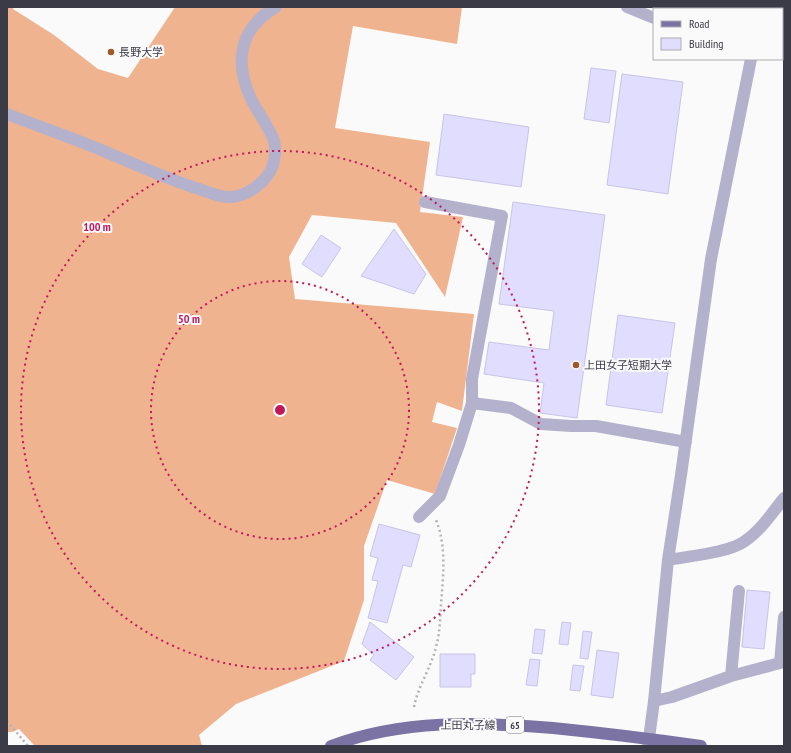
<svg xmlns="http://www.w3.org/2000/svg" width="791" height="753" font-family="'PT Sans Narrow','Noto Sans JP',sans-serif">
<rect width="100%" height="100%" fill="#fafafa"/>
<!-- forest -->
<path fill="#f0b38f" d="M7,7H14L13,9L54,35L98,69L128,78L175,7H462L457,44L353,26L335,128L430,142L420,212L463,217L445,297L396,223L312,215L289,257L295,299L474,314L462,411L437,402L432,422L457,428L435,494L387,480L364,546V600L344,661L236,704L199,735L202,746H37L34,745L19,729L12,732H7Z"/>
<!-- building -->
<path fill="#e1ddff" stroke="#c8c4e5" d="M709,7H730V9H710Z
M591,68L616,71L609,123L584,119Z
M622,74L683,82L668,194L607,185Z
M444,114L529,127L521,187L436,175Z
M513,202L605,215L577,418L540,413L544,383L484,374L489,342L549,350L554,311L499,304Z
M394,229L426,274L414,294L361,276Z
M321,235L341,248L322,277L302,264Z
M618,315L675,323L662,413L606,405Z
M379,524L420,535L411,567L403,565L387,623L368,618L378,581L372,580L378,558L370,556Z
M747,590L770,592L764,649L742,647Z
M370,622L414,657L396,680L370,660L374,655L362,644Z
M562,622L571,623L568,645L559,644Z
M535,629L545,630L542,654L532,653Z
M583,631L592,632L588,659L580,658Z
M597,650L619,653L613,698L591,695Z
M440,654H475V674H471V687H440Z
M530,659L540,660L537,686L526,685Z
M573,665L584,666L580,691L570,690Z"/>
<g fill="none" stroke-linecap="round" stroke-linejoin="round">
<!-- path -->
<path stroke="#b2b2b7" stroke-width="2.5" stroke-dasharray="2 3" stroke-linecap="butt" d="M414,707C418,686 431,668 436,647C440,633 440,619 441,605C443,576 447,547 436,520
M7,721L28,746"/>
<!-- minor -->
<path stroke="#b4b1cc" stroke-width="12" d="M627,7L654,18
M760,9L761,7
M7,114C40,127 74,138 106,152C137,165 167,179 199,189C208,192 218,197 228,197C242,198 259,187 267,176C274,168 277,152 274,141C271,131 258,112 252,101C234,64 238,29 276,7
M472,403L511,408L541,424L571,426H596L686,442
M419,517L440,496L459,445L472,403V379L502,216L425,202
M668,560C688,556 729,553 745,541C760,531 773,512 784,498
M780,663L784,617
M731,676L739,591
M654,701L672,697L731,676L784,662
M648,746L654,701L668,560L681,475L711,259L751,59"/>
<!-- major -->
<path stroke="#7a73a3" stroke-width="12" d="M331,746C403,719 478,722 553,728C603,733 652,739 701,746"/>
</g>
<!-- distance rings -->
<g fill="none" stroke="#c2185b" stroke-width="2" stroke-dasharray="2 4">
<circle cx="280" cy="410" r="129"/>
<circle cx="280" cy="410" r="259"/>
</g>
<!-- markers -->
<g fill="#9e592b" stroke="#fafafa" stroke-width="1.5">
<circle cx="111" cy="52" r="4"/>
<circle cx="576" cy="365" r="4"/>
</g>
<g text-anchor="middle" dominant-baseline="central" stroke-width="4" stroke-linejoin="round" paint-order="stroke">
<!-- shield labels -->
<rect fill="#fafafa" stroke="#74747d" stroke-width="1" x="506" y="717" width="18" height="16" rx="3"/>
<g font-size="10" font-weight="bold" fill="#3b3a47">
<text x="515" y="725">65</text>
</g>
<!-- poi labels -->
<g font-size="11" fill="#3b3a47" stroke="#fafafa" text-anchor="start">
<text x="119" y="52">長野大学</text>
<text x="584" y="365">上田女子短期大学</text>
</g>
<!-- street labels -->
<g font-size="11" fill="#3b3a47" stroke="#fafafa">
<text x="468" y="725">上田丸子線</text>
</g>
</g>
<circle cx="280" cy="410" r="6" fill="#c2185b" stroke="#fafafa" stroke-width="2"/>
<g font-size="12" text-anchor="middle" font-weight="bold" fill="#c2185b" stroke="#fafafa" stroke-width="4" stroke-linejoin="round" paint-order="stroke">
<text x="97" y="231">100 m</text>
<text x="189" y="323">50 m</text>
</g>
<!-- border -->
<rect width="791" height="753" fill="none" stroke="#3b3a47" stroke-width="16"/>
<!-- legend -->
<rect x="653" y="8" width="130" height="52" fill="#fafafa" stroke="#aeadb2"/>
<rect x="661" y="21" width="20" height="6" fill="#7a73a3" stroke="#aeadb2"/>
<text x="689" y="28" font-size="12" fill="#3b3a47">Road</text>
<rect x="661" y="38" width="20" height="12" fill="#e1ddff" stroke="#aeadb2"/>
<text x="689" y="48" font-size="12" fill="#3b3a47">Building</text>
</svg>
